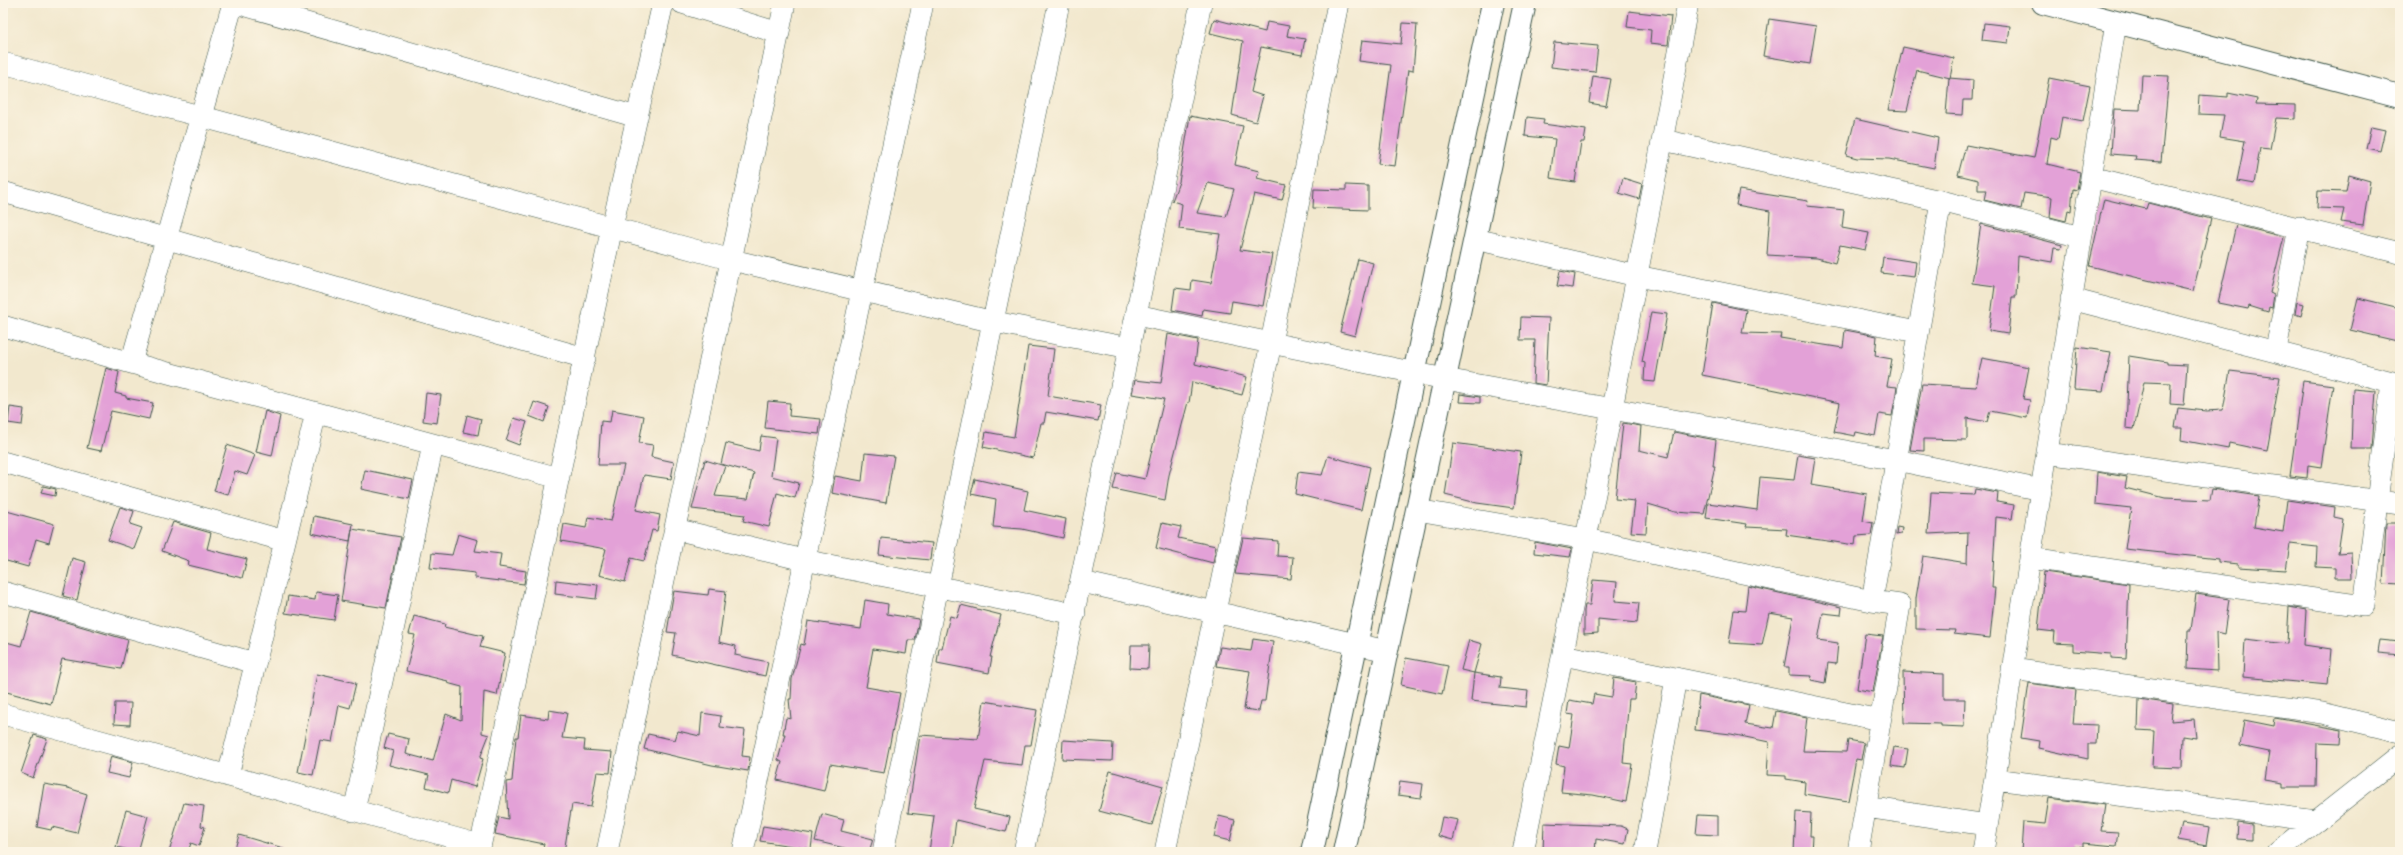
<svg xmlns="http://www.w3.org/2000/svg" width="2403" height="855" font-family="Mali,sans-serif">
<rect width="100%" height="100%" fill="#fcf5e5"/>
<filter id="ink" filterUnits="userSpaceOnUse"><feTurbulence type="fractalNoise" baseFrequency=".025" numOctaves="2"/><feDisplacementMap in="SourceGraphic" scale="8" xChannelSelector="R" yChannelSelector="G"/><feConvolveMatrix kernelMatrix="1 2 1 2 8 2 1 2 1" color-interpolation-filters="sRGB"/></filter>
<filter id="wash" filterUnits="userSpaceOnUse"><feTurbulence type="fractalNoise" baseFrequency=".012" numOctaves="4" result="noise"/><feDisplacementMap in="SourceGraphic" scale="16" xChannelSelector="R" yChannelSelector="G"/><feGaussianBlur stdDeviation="0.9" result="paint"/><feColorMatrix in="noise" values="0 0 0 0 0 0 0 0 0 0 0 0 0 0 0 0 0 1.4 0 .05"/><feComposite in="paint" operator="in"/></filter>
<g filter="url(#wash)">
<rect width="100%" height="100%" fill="#f2e8ce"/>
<g id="blocks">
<!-- building -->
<path fill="#e3a1d7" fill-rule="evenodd" d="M1629,11L1671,16L1668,45L1650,43L1651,30L1627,27Z
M1214,19L1265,32L1267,22L1289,26L1287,36L1305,39L1302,55L1261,47L1251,92L1263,96L1256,122L1232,115L1243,41L1210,33Z
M1769,19L1816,26L1810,64L1763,56Z
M1403,23L1417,24L1413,71L1408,70L1395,166L1378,164L1391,65L1359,61L1362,40L1401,44Z
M1984,23L2010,26L2008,43L1982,40Z
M1554,42L1598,46L1595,72L1551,67Z
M1903,47L1954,58L1950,78L1917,70L1907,111L1888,110Z
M2142,75L2169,76L2161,162L2135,160L2136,156L2111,154L2114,109L2140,110Z
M1593,76L1611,79L1606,106L1589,103Z
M1949,78L1973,80L1972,100H1963L1962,115L1946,114Z
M2049,78L2090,86L2083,121L2062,117L2058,139L2051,137L2047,164L2080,172L2077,190L2073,189L2071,212L2068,211L2066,221L2050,217L2052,197L2024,193L2021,209L1984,200L1986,190H1978V180L1958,175L1966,145L2034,158Z
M2228,93L2257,99L2256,104L2296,105V119L2276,118L2270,149L2260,148L2254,184L2237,181L2245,141L2220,137L2224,115L2198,114L2199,95L2228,97Z
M1190,116L1243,126L1235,165L1259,171L1257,178L1286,185L1282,200L1254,194L1240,250L1272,254L1263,306L1232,301L1230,313L1203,309L1202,316L1172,310L1175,288L1191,290L1192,280L1211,283L1220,234L1179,229L1182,204L1172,201L1179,182ZM1208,183L1234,189L1226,217L1197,213Z
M1527,117L1544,119L1543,124L1586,130L1584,142H1581L1575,182L1550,178L1555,139L1525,136Z
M1855,119L1938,138L1934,168L1889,159L1857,158L1846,155Z
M2371,127L2385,130L2380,151L2366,148Z
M2349,175L2370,181L2363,225L2341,222L2344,209L2317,208L2318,191L2346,192Z
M1623,178L1642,184L1639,199L1619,193Z
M1346,185L1368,186V210L1313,208L1314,189L1346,190Z
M1739,190L1808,201L1807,206L1844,210L1842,228L1869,233L1865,250L1840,245L1835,263L1817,258L1767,255L1770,211L1736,205Z
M2104,199L2146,209L2148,203L2211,219L2193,291L2089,266Z
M1981,224L2062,245L2061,249L2054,248L2052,262L2018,256L2016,297H2012L2008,334L1989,331L1995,286L1972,283Z
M2236,225L2284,237L2270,293L2274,295L2272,308L2269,307L2268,312L2249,306L2248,309L2218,303Z
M1883,257L1916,262L1914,277L1881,273Z
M1358,259L1373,263L1355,336L1340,332Z
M1560,271L1575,274L1573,288L1557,286Z
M2358,298L2400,308V330L2397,341L2350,330Z
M2297,302L2304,304L2301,316L2295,314Z
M1713,303L1746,310L1742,333L1781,334L1780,338L1843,348L1845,330L1877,336L1875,356L1892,359L1887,386L1897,387L1892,416L1879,414L1875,436L1856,432L1855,436L1834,432L1840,403L1702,375Z
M1651,312L1667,314L1655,382L1644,381L1645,363L1642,362Z
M1521,317L1549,318L1546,385L1533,383L1535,340H1520Z
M1168,334L1198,340L1195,364L1247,377L1242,395L1192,382L1189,403L1188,402L1169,475L1165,500L1113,489L1117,473L1145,479L1164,399L1132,394L1135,380L1161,383Z
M1028,346L1054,349L1048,396L1101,405L1098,421L1046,412L1044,423H1041L1033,458L983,447L986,432L1014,437Z
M2077,347L2111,352L2103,391L2074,389Z
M2129,356L2167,362V364L2187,365L2184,405L2170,404L2171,383L2144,382L2134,429L2126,428Z
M1982,358L2029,367L2023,399L2030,400L2027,418L1990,411L1987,422L1967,418V440L1924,439V451L1910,450L1922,384L1976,387Z
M106,368L119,372L115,393L126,396V398L153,403L149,419L111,411L101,451L87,448Z
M2230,371L2280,377L2267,451L2229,443L2228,449L2181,440L2182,428H2175L2178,408L2206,411L2223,410Z
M2303,381L2333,385L2321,467L2308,465L2307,478L2290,476Z
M2353,389L2376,391L2372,449H2351Z
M426,393L441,395L437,423L423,421Z
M1460,394L1480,397V403L1459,402Z
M768,401L790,403L789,416L821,419L819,434L765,428Z
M534,402L549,407L544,422L529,416Z
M10,407L24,409L22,425L8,423Z
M612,410L644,416L639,443L653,445L651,457L674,462L671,479L644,475L636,510L660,515L657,531L652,530L644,561L631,558L625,582L599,575L606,549L561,541L564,524L586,528L588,517L611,521L624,465H598L601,421L610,422Z
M265,411L280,416L272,456L256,452Z
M467,415L481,419L478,435L463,432Z
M514,418L527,422L519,445L506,440Z
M1623,423L1641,426L1639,450L1668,457L1674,432L1716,440L1713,466H1715L1704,514L1675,512L1648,504L1646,533L1631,532L1635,501L1615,499Z
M761,436L776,438L771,476L799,483L795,498L777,493L769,527L743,521L745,515L692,509L705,460L725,466L715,496L748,499L754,473L721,464L726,443L759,451Z
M1453,443L1521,452L1514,508L1477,503L1445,495Z
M227,445L255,455L247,475L235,471L228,495L214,491Z
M865,453L894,456L886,503L832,493L835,476L862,481Z
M1798,455L1815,458L1811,485L1867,494L1863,521L1873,523L1871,535L1856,536L1855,545L1786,535L1787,529L1746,527L1747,524L1706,518L1708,503L1757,510L1760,477L1794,480Z
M1328,456L1370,467L1361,510L1295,494L1298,472L1322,475Z
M365,470L413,480L409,499L361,489Z
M2097,472L2127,477L2125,488L2165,498L2210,500L2212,489L2259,496L2254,527L2283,532L2287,500L2335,507L2334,517L2343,519L2338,553L2351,552L2352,578H2335V568L2316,567L2317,547L2290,544L2286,570L2238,567V564L2218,562V559L2125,549L2131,508L2095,504Z
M975,479L1028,491L1024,510L1066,519L1063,538L1022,529L993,527L996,499L971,494Z
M43,486L56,489L55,496L41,493Z
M1975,489L1998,493L1997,502L2014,505L2012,519L1996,517L1992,588H1995L1990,638L1954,634L1955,630L1916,629V598L1923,556L1967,563L1968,532L1928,534L1931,493L1974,495Z
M120,507L134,511L130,524L142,528L134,549L108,540Z
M3,510L54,524L49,543L36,539L28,567L3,560Z
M314,516L353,524L350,541L311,533Z
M173,522L211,533L207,549L247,559L242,578L188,565L189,561L162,551Z
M1162,523L1181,527L1178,538L1216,546L1213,563L1156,548Z
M2386,523H2400V585L2383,584Z
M1897,527L1902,528L1901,534L1896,535Z
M352,529L401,537L386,608L341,601Z
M458,534L478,540L475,551L501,554L499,567L526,571L524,584L475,578V573L430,568L432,553L452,555Z
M881,538L932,543L930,560L879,555Z
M1243,538L1278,541L1277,556L1293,557L1291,579L1235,574Z
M1535,542L1572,549L1570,557L1534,553Z
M72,558L86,562L77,600L63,596Z
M2044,572L2129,584L2126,659L2111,658V654L2073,651V644L2054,643L2055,632L2038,630Z
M556,580L598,585L596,599L555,594Z
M1593,580L1617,582L1615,601L1639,603L1637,623L1598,619V633L1584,634V611L1585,605H1590Z
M1748,586L1842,607L1841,615L1823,613L1818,640L1838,643L1836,664L1828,663L1825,683L1811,680L1812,676L1789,675V667H1784L1793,617L1769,613L1762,645L1729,643L1734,610L1745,611Z
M709,589L726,591L719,642L736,646L735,655L768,662L765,676L672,655L676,633L667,632L674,591L708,595Z
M316,592L338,595L334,620L285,613L288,596L315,600Z
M2196,594L2229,599L2224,634L2216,632L2217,671L2187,669L2188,630H2191Z
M865,600L888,604L887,614L919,619L915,640H908L906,654L873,649L866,687L900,693L884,773L830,764L824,791L777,780L782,762L778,760L785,734H783L786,718L791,719L789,699H791L792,679L801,644L804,645L808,621L861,629Z
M961,605L1001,615L990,657H992L989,673L937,663L939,648H942L950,616L957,618Z
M2289,607L2306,610L2304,645L2331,649L2328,685L2243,677L2245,639L2287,644Z
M31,612L128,640L121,669L62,659L51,704L3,691V641L21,646Z
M414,616L445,624L444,627L483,636L480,647L505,653L497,695L484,692L482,733L489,735L480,758L483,759L475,787L451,780L448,793L426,787L429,775L389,765L393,751L384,748L388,734L409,739L406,754L433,761L446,714L461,720L462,687L447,683L448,681L406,671L415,635L409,634Z
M1865,634L1883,636L1873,692L1857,689Z
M1253,639L1273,642L1265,701H1261L1259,711L1244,709L1250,671L1216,666L1220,647L1251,651Z
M1469,640L1482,644L1474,673L1461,670Z
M2380,640L2400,642V655L2378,653Z
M1131,645H1149L1148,669L1130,668Z
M1406,658L1448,666L1442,694L1401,685Z
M1903,672L1944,674V699H1965L1964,727L1941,726V724L1904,723Z
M1474,673L1501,677L1500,688L1528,691L1526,707L1471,701Z
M317,674L356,683L350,708L339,705L332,742L320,740L313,775L298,772Z
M1614,678L1636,682L1634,699H1629L1623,763L1632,764L1626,802L1593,795L1561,792L1564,766L1556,764L1559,746L1569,748L1574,715L1567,714L1569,700L1592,704L1594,694L1612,697Z
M2029,683L2076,690L2073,724L2097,725L2096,744H2088V759L2038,748L2039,741L2021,738Z
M1699,695L1749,705L1745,724L1773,728L1776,711L1807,717L1803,751L1846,752L1848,740L1864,743L1861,760L1856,759L1848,801L1804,794L1805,782L1786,779V776L1767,775L1769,742L1731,734L1695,730Z
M2139,699L2173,704L2171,721L2194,719L2196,738L2183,736L2182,768L2152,767L2154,731L2138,730Z
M984,701L1037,710L1031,745H1025L1022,765L985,761L974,809L1010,817L1006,832L956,820L952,852H929L934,816L908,813L920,735L978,739Z
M115,703H131L130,725L114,724Z
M549,710L567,713L562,738L585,740L584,750L612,752L610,773L597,772L591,807L572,804L564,852H542L544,844L495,834L499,817L508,819L506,782L512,781L516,737H518L521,715L548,719Z
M702,713L721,716L720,727L745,730L742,756L750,757L748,771L712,765L644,749L648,734L675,740L678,731L700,736Z
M2275,718L2342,730L2341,744L2317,743L2316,787H2283V783L2265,780L2269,752L2240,746L2244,720L2274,726Z
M34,735L47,739L33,778L21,773Z
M1063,740L1113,743L1112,761L1062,759Z
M1894,747L1908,749L1905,768L1891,766Z
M111,756L133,762L129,778L107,773Z
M1110,771L1163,786L1152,825L1099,811Z
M1400,781L1423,784L1421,798L1398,795Z
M44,784L68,788L87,794L77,833L52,827L51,830L37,827Z
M2049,798L2105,805L2101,831L2118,832L2116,846L2083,843V848L2074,847V852H2021L2023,822L2045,824Z
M184,803L204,806L201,826L205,827L199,846L191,843L188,852H169Z
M126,810L148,816L138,852L116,847Z
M1796,812L1811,813L1810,836H1813L1812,852H1794Z
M822,814L844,820L841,831L873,839L869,852H861L815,841Z
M1698,815L1718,816V835L1696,834Z
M1219,816L1235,820L1230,841L1214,837Z
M1442,817L1458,820L1453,840L1438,836Z
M1544,823L1621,826L1628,829L1625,844L1596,839L1595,852H1543Z
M2182,823L2210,827L2207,845L2178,840Z
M2238,823L2252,825V840L2237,839Z
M763,826L813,834L811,849L760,841Z
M239,835L283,848L282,852H234Z"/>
</g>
</g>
<g filter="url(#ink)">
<use href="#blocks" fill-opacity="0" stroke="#3f574b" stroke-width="1"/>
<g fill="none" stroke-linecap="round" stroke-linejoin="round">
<defs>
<path id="minor" d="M236,3L637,117
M682,3L779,33
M3,63L732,260L994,322L1130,348
M1663,140L1941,201L2081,237
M2091,177L2400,253
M3,192L585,358
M1475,239L1637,276L1917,332
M1136,315L1445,379L1896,460L2041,490
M3,326L131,363L559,478
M2276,350L2299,227
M131,363L233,3
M2047,453L2400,504
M3,462L285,541
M1417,510L1586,539L1872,601L1941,201
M675,529L804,560L1075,614
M2030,558L2364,606L2392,382L2071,299
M1082,582L1387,651
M3,592L255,663
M1563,655L1880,720
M2012,669L2322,713L2400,732
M3,714L480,845
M228,776L316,413
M1995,779L2317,821
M1866,807L1987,825
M354,811L433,445
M479,852L612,227L663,3
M607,852L785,3
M743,852L923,3
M883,852L1059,3
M1024,852L1201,3
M1165,852L1271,343L1338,3
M1523,852L1612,409L1688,3
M1645,852L1676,678
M1858,852L1900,605L1872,601
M1983,852L2116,22
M2277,852L2400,755"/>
<path id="tertiary" d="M2043,3L2400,96
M1312,852L1493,3
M1344,852L1525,3"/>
</defs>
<!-- minor casing -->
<use href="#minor" stroke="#3f574b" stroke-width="22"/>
<!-- tertiary casing -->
<use href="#tertiary" stroke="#3f574b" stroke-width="24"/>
<!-- minor -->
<use href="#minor" stroke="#fff" stroke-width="21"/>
<!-- tertiary -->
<use href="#tertiary" stroke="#fff" stroke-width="22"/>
</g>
</g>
<!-- margin -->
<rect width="2403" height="855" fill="none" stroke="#fcf5e5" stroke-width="16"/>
</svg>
